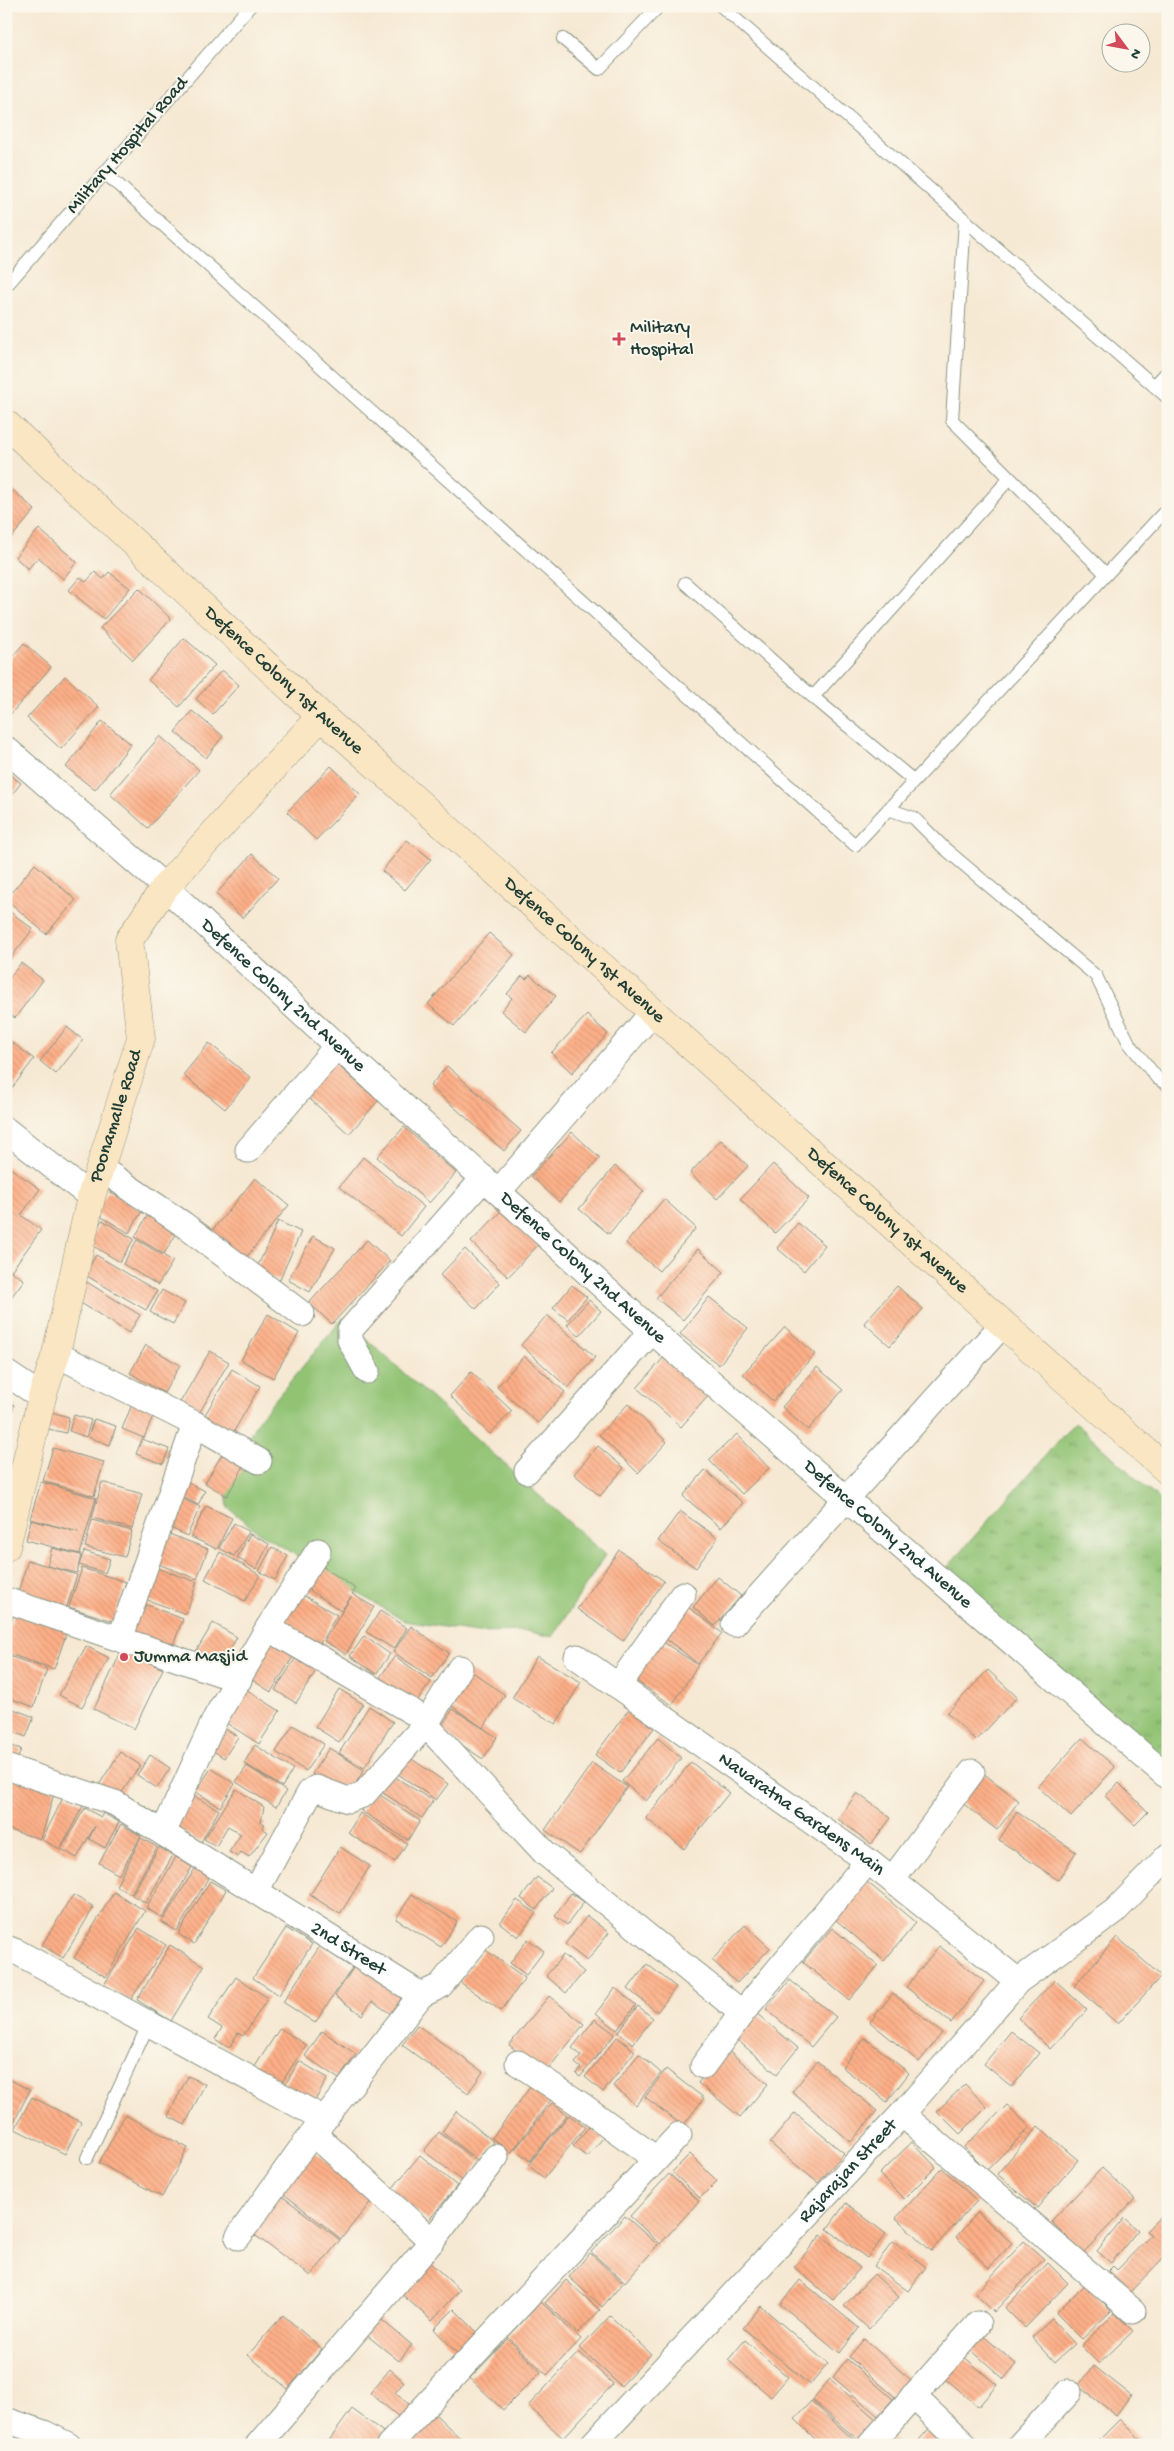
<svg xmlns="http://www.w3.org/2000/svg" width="1174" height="2451" font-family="'Gochi Hand',sans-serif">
<defs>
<pattern id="park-tufts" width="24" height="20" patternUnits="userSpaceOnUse" patternTransform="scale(1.25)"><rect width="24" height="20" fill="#91c373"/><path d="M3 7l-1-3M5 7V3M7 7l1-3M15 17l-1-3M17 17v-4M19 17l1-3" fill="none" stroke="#76a05f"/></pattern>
<pattern id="building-back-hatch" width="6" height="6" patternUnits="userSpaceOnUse" patternTransform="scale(1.25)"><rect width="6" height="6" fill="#fdaf87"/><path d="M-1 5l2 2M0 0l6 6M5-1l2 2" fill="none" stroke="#d89775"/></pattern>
</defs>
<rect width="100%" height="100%" fill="#fbf7ec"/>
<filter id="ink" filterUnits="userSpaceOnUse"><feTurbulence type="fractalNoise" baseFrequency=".02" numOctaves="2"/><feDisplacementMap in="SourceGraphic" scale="10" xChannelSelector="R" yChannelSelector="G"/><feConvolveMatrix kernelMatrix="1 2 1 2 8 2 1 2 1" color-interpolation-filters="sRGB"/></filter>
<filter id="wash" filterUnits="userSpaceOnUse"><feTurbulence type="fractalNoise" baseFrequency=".0096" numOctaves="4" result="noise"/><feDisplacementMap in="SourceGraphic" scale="20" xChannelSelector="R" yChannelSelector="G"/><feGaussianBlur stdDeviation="1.12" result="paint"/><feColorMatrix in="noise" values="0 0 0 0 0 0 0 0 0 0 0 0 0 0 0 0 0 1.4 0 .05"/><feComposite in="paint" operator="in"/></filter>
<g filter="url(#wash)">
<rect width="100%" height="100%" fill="#f6e9d3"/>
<!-- grass -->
<path fill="#91c373" stroke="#588054" d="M343,1318L605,1555L553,1637L526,1631L477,1632L404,1621L258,1532L228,1508L225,1478L259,1419Z"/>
<!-- park -->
<path fill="url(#park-tufts)" stroke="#588054" d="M1075,1422L1168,1508V1759L1162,1765L943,1572Z"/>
<g id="blocks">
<!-- building -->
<path fill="url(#building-back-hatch)" d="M13,490L35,510L6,544V498Z
M39,529L77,562L63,579L38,557L28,569L15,557Z
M95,572L103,579L109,572L130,588L104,619L69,590L80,577L86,582Z
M139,588L171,619L133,660L100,628Z
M184,638L215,665L179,707L148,680Z
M24,643L51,667L9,716L6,714V664Z
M222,670L239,685L213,714L196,699Z
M65,676L99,707L61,749L27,718Z
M192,711L223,736L206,758L175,732Z
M102,721L131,744L95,790L66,767Z
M160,736L199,770L148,828L110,794Z
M331,766L360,794L316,840L287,812Z
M6,772L21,783L6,802Z
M407,840L431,859L405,890L382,871Z
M252,854L278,878L243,918L216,894Z
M35,864L76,900L46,934L6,899Z
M9,911L33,929L6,964V914Z
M489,933L514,955L454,1026L428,1004Z
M21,963L43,980L15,1018L6,1012V982Z
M530,975L556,996L526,1032L501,1011L512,998L507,994L522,976L526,979Z
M587,1015L608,1034L572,1073L551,1053Z
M67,1027L83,1040L56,1074L40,1061Z
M6,1038L34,1059L6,1096Z
M209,1043L251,1078L225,1109L183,1075Z
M331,1059L378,1101L349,1134L302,1092Z
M447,1066L521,1131L504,1151L430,1086Z
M404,1127L456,1173L429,1203L377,1157Z
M572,1132L600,1158L559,1202L531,1176Z
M721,1140L748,1166L717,1199L690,1173Z
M363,1157L424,1207L401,1236L339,1187Z
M773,1164L809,1198L775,1233L740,1199Z
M6,1165L40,1189L21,1215L41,1230L11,1271L24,1280L6,1304Z
M615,1166L644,1191L609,1234L579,1209Z
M255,1178L289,1205L244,1260L211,1232Z
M108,1191L142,1211L129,1233L95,1213Z
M664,1199L696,1228L659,1271L626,1243Z
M502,1210L538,1245L508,1277L471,1242Z
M150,1211L180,1228L164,1254L135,1237Z
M102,1220L134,1239L120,1262L88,1243Z
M278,1221L301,1232L279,1281L256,1270Z
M798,1223L825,1245L804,1271L777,1248Z
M313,1236L335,1248L310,1292L288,1280Z
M137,1240L173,1261L158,1285L123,1264Z
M367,1240L390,1261L332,1324L309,1303Z
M465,1249L500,1283L476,1309L440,1275Z
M698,1249L724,1272L683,1320L656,1298Z
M96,1255L157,1291L146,1310L85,1275Z
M87,1282L140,1315L129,1333L76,1300Z
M572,1285L587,1297L568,1320L553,1308Z
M897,1286L923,1309L890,1346L864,1323Z
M162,1290L185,1303L173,1324L150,1312Z
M709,1297L748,1328L719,1365L680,1334Z
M589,1300L601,1311L579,1336L567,1325Z
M268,1314L299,1333L273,1378L241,1360Z
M547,1315L595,1357L568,1388L521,1345Z
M785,1327L815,1354L773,1401L743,1374Z
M146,1345L180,1365L164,1393L130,1373Z
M210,1351L229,1362L197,1417L178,1406Z
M524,1356L565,1392L538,1423L497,1387Z
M665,1356L709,1395L681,1427L637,1388Z
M817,1367L843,1390L808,1430L782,1407Z
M232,1369L260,1386L229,1440L200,1423Z
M471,1372L512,1411L490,1434L450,1396Z
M6,1399L14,1405L7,1434H6Z
M133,1402L155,1411L144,1438L122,1429Z
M628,1404L667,1442L638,1473L599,1435Z
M44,1410L69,1417L66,1433L40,1427Z
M74,1415L91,1420L86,1437L69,1431Z
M94,1419L116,1426L110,1445L88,1437Z
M737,1434L769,1468L742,1494L709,1460Z
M142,1439L169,1449L163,1464L136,1454Z
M598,1446L624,1468L600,1496L574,1474Z
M53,1448L104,1462L94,1496L43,1481Z
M224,1451L245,1464L227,1496L205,1483Z
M705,1470L743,1503L721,1528L683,1496Z
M184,1480L205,1491L198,1505L177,1494Z
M41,1482L96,1498L80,1554L26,1540L31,1520L78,1532L30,1519Z
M102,1482L142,1494L132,1529L92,1518Z
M179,1497L200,1507L187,1536L166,1526Z
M206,1506L232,1518L217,1549L191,1537Z
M680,1511L718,1538L696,1568L658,1541Z
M92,1520L132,1531L125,1557L85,1547Z
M234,1523L249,1532L234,1556L219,1548Z
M164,1532L208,1549L197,1579L153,1562Z
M250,1534L269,1544L256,1569L237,1558Z
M272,1547L288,1556L275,1580L259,1571Z
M52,1548L81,1555L77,1573L47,1566Z
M619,1550L664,1581L623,1641L577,1609Z
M84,1551L110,1559L105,1573L79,1565Z
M220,1552L260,1575L245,1601L205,1579Z
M28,1560L77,1575L67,1607L18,1592Z
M316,1562L356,1589L352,1594L374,1607L346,1654L324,1641L351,1597L341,1611L301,1584Z
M154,1567L197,1582L186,1614L142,1598Z
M82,1568L126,1582L113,1621L69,1607Z
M718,1577L741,1596L715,1626L693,1607Z
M296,1591L337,1615L319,1645L278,1621Z
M139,1602L183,1619L170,1653L126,1635Z
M683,1603L722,1633L698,1664L660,1634Z
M15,1611L68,1629L54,1669L6,1653V1637Z
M380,1611L407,1628L394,1649L366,1632Z
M213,1623L237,1637L220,1667L195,1653Z
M411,1626L449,1653L432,1678L393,1652Z
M364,1636L390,1654L376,1674L350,1656Z
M271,1637L296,1652L271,1692L246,1676Z
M660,1640L698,1665L672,1705L635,1680Z
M86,1646L109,1658L82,1707L59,1695Z
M122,1650L163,1669L134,1729L94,1709Z
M299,1653L319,1666L296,1703L275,1690Z
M6,1655L47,1669L34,1707L6,1697Z
M395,1656L431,1682L414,1705L378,1680Z
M537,1656L581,1682L556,1724L512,1698Z
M464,1666L505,1695L483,1728L442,1699Z
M988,1670L1017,1697L976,1741L947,1713Z
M241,1686L280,1711L259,1744L220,1719Z
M339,1689L363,1704L339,1742L315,1727Z
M6,1706L34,1717L26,1737L6,1729Z
M369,1706L393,1722L364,1768L339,1753Z
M453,1709L497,1737L483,1759L439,1730Z
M629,1709L654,1728L620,1773L595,1755Z
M293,1725L324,1744L306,1771L276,1752Z
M223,1727L238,1737L224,1758L209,1748Z
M658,1738L681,1758L646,1801L622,1781Z
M1082,1738L1115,1767L1071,1817L1038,1787Z
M6,1744L21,1749L16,1764L6,1760Z
M255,1745L293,1769L282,1787L244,1763Z
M329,1748L364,1770L348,1796L312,1774Z
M120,1752L140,1765L117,1800L97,1788Z
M403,1753L448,1784L436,1800L392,1770Z
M150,1755L170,1768L157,1788L137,1775Z
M691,1762L729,1793L684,1849L646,1818Z
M592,1763L627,1787L580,1854L545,1830Z
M247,1766L286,1791L276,1807L236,1782Z
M211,1768L235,1784L220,1807L196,1792Z
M978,1769L1019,1801L997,1830L956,1798Z
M387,1772L433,1801L422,1818L377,1789Z
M6,1776L55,1790L41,1839L6,1829Z
M1119,1783L1148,1812L1135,1825L1105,1796Z
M236,1789L264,1807L261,1822L265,1824L262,1828L268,1832L249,1857L241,1852L238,1857L229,1852L241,1834L228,1826L216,1846L204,1839Z
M374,1791L420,1821L408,1840L361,1811Z
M857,1793L891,1818L871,1844L838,1819Z
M65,1794L84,1804L60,1849L42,1840Z
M194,1796L219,1810L201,1842L176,1828Z
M85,1808L101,1817L103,1813L119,1822L105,1848L89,1839L95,1826L77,1858L61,1849Z
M1017,1812L1076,1852L1058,1880L999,1840Z
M360,1813L407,1843L395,1862L348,1833Z
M121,1824L141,1836L119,1875L99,1863Z
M141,1838L157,1847L131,1894L116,1886Z
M159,1847L173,1855L146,1903L132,1895Z
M340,1847L370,1866L340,1914L310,1895Z
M176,1857L192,1867L163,1918L146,1908Z
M196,1867L210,1875L177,1931L162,1922Z
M537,1877L552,1888L536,1910L521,1898Z
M210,1881L226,1890L194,1944L178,1934Z
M867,1882L916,1923L884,1961L836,1920Z
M114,1892L145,1911L106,1977L74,1958Z
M571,1893L584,1902L567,1925L555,1916Z
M412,1894L457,1922L441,1947L396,1919Z
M73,1895L94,1907L63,1958L42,1945Z
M517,1900L536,1913L518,1937L500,1923Z
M587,1916L609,1933L587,1961L565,1944Z
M745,1925L770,1948L737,1983L712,1960Z
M139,1928L166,1945L130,2001L104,1985Z
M286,1928L312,1944L279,1995L253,1978Z
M832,1928L878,1966L849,2000L803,1962Z
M1117,1937L1161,1976L1118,2024L1074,1986Z
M528,1939L544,1951L526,1975L510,1963Z
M170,1945L204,1966L171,2021L137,2000Z
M320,1946L352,1968L315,2023L283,2002Z
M939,1946L984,1981L951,2023L906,1987Z
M484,1949L525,1978L501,2011L460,1982Z
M563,1955L584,1972L566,1993L546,1976Z
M357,1962L404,1994L391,2014L372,2001L362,2015L335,1996Z
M647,1964L676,1987L657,2012L628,1989Z
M236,1977L268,1998L243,2036L238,2033L229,2048L215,2039L222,2028L208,2019Z
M790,1980L836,2017L811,2047L766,2009Z
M1055,1980L1087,2010L1050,2049L1018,2018Z
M615,1988L636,2005L617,2030L596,2013Z
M893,1993L942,2033L919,2062L870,2022Z
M549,1996L584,2024L545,2073L509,2045Z
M638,2006L653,2018L633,2044L618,2032Z
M756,2013L798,2048L777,2074L735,2038Z
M595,2019L615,2034L580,2077L576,2074L581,2068L575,2063L581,2056L572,2048Z
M417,2025L483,2072L468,2093L402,2045Z
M280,2028L306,2045L280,2085L254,2068Z
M322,2031L356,2054L339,2079L305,2056Z
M1011,2031L1039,2053L1012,2087L984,2064Z
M617,2037L635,2051L603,2092L585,2077Z
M865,2038L909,2073L887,2102L842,2067Z
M726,2049L768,2084L740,2117L698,2083Z
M639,2054L661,2073L636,2105L613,2086Z
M299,2061L328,2078L313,2104L284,2087Z
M817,2061L877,2111L851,2142L792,2092Z
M666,2069L704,2098L683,2126L645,2097Z
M188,2076L205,2084L185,2125L168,2116Z
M6,2078L30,2090L11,2128L6,2126Z
M534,2082L554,2096L511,2153L492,2138Z
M965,2084L987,2107L960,2134L937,2111Z
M32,2097L81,2122L65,2154L15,2129Z
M552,2103L567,2115L530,2161L515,2149Z
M1007,2105L1030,2127L987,2170L964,2147Z
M456,2111L494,2142L480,2162L442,2132Z
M795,2113L844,2153L818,2183L770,2143Z
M125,2115L188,2148L162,2197L99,2163Z
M569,2115L585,2127L544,2178L528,2165Z
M1038,2126L1078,2160L1037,2208L997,2174Z
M589,2127L603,2138L587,2157L573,2146Z
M439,2132L479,2163L464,2182L424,2151Z
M912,2142L936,2167L904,2199L879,2174Z
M312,2150L373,2199L341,2239L280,2191Z
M690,2154L717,2181L700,2198L672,2172Z
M420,2155L457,2186L428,2221L391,2190Z
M942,2168L977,2201L931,2251L896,2218Z
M1102,2168L1135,2199L1083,2253L1051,2221Z
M669,2174L699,2201L660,2244L630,2216Z
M278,2193L340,2240L311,2276L249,2231Z
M846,2203L886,2234L867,2258L827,2229Z
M978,2212L1012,2243L989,2268L956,2237Z
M1165,2212L1168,2214V2253L1130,2292L1108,2271L1113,2266L1117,2270L1151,2235L1146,2231Z
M625,2216L658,2245L625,2282L591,2252Z
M1124,2218L1138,2230L1111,2263L1097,2251Z
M821,2235L860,2268L833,2300L794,2267Z
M1024,2241L1044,2259L994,2312L975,2294Z
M893,2242L926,2267L908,2291L874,2266Z
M590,2253L623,2283L602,2307L569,2277Z
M426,2259L460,2290L432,2321L398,2291Z
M1048,2263L1068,2283L1025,2328L1005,2308Z
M874,2274L899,2297L869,2329L844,2306Z
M566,2280L600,2310L578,2333L545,2303Z
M800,2280L859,2328L840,2353L780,2304Z
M1085,2284L1111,2311L1082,2339L1056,2313Z
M541,2302L581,2339L547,2375L508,2337Z
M761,2306L828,2364L810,2385L743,2328Z
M454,2309L482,2337L462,2358L434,2329Z
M372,2312L412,2345L399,2361L359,2329Z
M1115,2313L1133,2331L1099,2364L1081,2346Z
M283,2315L322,2349L288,2389L248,2355Z
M610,2316L651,2354L621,2386L580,2348Z
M1052,2319L1075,2344L1055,2362L1032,2337Z
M981,2334L1016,2364L1004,2379L969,2348Z
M508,2339L541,2372L503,2410L470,2378Z
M864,2339L911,2380L896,2398L849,2357Z
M745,2340L788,2377L771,2397L728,2360Z
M579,2352L613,2384L563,2438L528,2406Z
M962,2355L997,2385L978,2407L943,2377Z
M847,2359L893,2399L878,2416L833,2377Z
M1094,2366L1131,2395L1116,2415L1078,2386Z
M390,2369L404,2382L395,2393L414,2408L404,2421L370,2393Z
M830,2379L878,2421L860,2442L812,2400Z
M811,2401L853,2439L848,2445H821L795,2419Z
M352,2409L386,2434L378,2445H331L328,2442Z
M433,2412L465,2443L463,2445H405Z
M1120,2419L1146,2445H1100L1097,2442Z
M931,2426L953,2445H915Z
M888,2433L902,2445H879Z"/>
</g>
</g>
<g filter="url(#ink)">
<use href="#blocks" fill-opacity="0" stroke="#8a9384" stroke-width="1"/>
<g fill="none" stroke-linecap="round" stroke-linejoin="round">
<defs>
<path id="lane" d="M721,6L1168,398
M563,39L599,69L659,6
M105,173L855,845L1168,508
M965,220L952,420L1106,574
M6,286L250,6
M1154,386L1168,371
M685,583L813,697
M914,781L813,697L1010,478
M888,809L914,818L943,847L1096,976L1129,1043L1157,1078L1168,1085
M87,2158L149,2023"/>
<g id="street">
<path id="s1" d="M6,749L165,887L337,1046L652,1331L1168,1777"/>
<path d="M6,1130L91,1197"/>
<path d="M248,1150L337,1046"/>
<path d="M100,1168L183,1224L302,1314"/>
<path d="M499,1191L653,1012"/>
<path d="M56,1354L195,1424L259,1461"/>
<path d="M367,1371L350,1340V1330L484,1178"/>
<path d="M6,1373L42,1397"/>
<path d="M527,1471L652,1331"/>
<path d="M6,1600L239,1680"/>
<path d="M734,1624L1003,1324"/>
<path d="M268,1628L416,1714L545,1853L742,2013"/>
<path d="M120,1639L195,1424"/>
<path id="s2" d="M577,1657L868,1861L1018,1981"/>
<path d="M618,1686L683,1594"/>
<path id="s3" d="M6,1767L115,1803L421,1995L298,2153L238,2237"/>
<path d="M163,1833L216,1717L268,1628L318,1551"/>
<path d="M892,1880L972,1772"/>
<path d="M256,1891L310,1792L316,1788L348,1800L363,1795L426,1724L460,1668"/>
<path d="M6,1948L17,1952L324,2119"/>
<path d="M421,1995L440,1986L481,1936"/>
<path d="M518,2063L580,2104L656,2159"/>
<path d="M703,2066L742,2013L868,1861"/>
<path d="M902,2114L1133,2311"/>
<path d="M313,2133L432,2241"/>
<path d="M913,2396L965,2445"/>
<path d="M6,2420L44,2433L68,2445"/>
<path d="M258,2445L432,2241L496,2157"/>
<path d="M389,2445L679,2135"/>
<path id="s4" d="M592,2445L902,2114L1018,1981L1115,1911L1168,1856"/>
<path d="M870,2445L978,2324"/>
<path d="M1020,2445L1069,2392"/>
</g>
<g id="secondary">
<path id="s5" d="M6,424L321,716L1168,1471"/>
<path id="s6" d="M6,1547L42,1397L56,1354L91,1197L141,1038L129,940L165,887L321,716"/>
</g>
</defs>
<!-- lane casing -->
<use href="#lane" stroke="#8a9384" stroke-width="14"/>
<!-- street casing -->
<use href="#street" stroke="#8a9384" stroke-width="27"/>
<!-- secondary casing -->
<use href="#secondary" stroke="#8a9384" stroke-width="29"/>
<!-- lane -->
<use href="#lane" stroke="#fff" stroke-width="12"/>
<!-- street -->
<use href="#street" stroke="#fff" stroke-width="25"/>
<!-- secondary -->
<use href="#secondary" stroke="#fbe6c3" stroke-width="28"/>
</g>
</g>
<!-- markers -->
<g fill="#d1495b" stroke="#fbf7ec" stroke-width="2">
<path d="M616.5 331.5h5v5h5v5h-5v5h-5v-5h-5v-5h5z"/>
<circle cx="124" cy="1657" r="5"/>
</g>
<g text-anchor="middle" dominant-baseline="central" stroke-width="4" stroke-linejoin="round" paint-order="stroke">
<!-- street labels -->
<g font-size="19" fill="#1f3d34" stroke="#fbf7ec">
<text transform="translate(128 146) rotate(-49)">Military Hospital Road</text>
<text stroke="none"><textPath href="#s5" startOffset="378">Defence Colony 1st Avenue</textPath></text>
<text stroke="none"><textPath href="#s5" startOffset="782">Defence Colony 1st Avenue</textPath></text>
<text stroke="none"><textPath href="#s1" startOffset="371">Defence Colony 2nd Avenue</textPath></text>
<text stroke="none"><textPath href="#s6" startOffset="445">Poonamalle Road</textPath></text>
<text stroke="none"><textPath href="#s5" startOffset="1188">Defence Colony 1st Avenue</textPath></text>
<text stroke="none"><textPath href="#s1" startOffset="776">Defence Colony 2nd Avenue</textPath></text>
<text stroke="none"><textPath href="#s1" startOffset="1181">Defence Colony 2nd Avenue</textPath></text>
<text stroke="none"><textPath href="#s2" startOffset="274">Navaratna Gardens Main</textPath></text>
<text stroke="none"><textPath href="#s3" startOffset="390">2nd Street</textPath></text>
<text stroke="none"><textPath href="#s4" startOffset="375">Rajarajan Street</textPath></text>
</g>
<!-- poi labels -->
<g font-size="19" fill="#1f3d34" stroke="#fbf7ec" text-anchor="start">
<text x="630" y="328">Military<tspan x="630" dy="22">Hospital</tspan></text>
<text x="134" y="1657">Jumma Masjid</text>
</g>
</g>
<!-- margin -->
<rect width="1174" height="2451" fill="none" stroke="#fbf7ec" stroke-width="25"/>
<!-- north arrow -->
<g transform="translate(1126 48) rotate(122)"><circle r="24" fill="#fbf7ec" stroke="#a3ada2"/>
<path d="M0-4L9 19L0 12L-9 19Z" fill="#d1495b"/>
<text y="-8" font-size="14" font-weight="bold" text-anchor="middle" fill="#1f3d34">N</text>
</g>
</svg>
